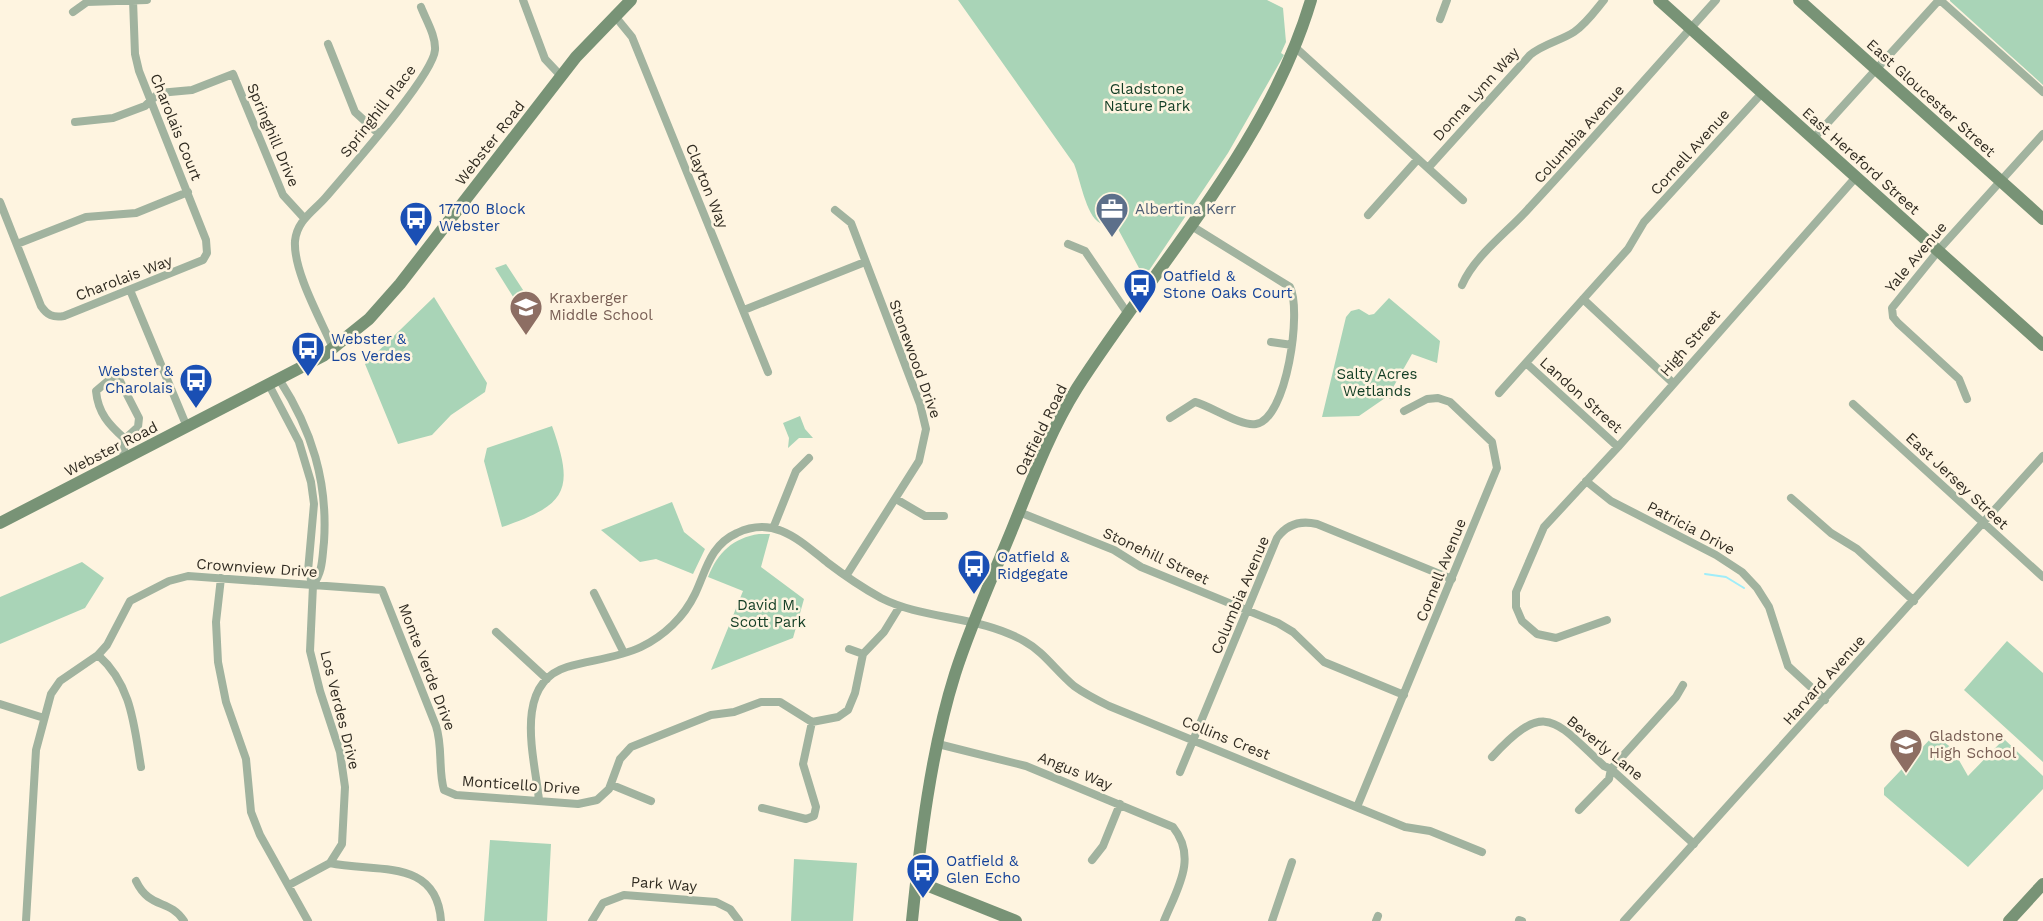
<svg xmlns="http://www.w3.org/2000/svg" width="2043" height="921" font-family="'Work Sans',sans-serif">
  <rect width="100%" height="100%" fill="#fef4e0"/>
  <!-- green -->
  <path fill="#a9d4b7" d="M958,0H1267L1283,8L1286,42L1281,53L1284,55L1228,153L1148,272L1139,268L1118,229C1112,227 1105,226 1100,223C1086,216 1080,178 1074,164Z
    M2043,0V85L1950,1V0Z
    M506,264L525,293L515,300L495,268Z
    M434,297L487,383L485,392L451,415L432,435L398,444L365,364Z
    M1389,298L1440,341L1437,363L1412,354L1391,391L1394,395L1390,399L1388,396L1359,416L1322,417L1346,317L1351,311L1359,309L1369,315L1374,314Z
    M800,416L805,429L813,438H799L788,448L789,438L783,423Z
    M552,426C575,490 567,505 502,527L484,461L487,448Z
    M672,502L684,532L705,549L693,574L656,559L640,562L601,530Z
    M759,534H770L761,567L804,599L793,638L711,670L743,591L708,577C718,552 733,538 759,534Z
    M82,562L104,578L85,608L0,644V597Z
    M2007,641L2043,673V762L1964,690Z
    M1934,735L1952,748L1968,776L2004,739L2043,776V789L1968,867L1884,795V788Z
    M490,840L551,844L547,921H484Z
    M794,859L857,863L853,921H791Z"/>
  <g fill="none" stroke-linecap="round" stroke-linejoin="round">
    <!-- stream -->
    <path stroke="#9fedf9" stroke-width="2" d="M1705,574L1726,577L1744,588"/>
    <!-- street -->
    <path stroke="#a1b39f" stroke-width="8" d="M523,0L545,59L561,76
      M1940,0L2043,92
      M73,12L87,2L147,0
      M614,15L632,37L768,372
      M1440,19L1447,0
      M328,44L355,112L379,134
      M1296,48L1463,200
      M75,122L113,118L145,106L159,93L192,90L233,74L283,195L304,218
      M1813,139L1939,0
      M1428,168L1530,55C1543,44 1560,41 1574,32C1586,24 1595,11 1604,0
      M0,202L41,306C47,315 53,318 64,316L203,260L207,253L206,240L139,71L135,54L133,0
      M835,210L851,223L920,404L926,429L919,461L846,576
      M1368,215L1418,159
      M17,244L86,217L136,213L188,192
      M1068,244L1085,251L1128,314
      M1462,285C1475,255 1508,232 1530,207C1593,139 1654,69 1716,0
      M130,290L187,427
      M1583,299L1673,383
      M744,310L865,262
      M1271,342L1292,345
      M333,348C321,320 293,271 295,241C297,220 314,211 326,197C347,172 433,76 435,50C436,36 426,20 421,7
      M1526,363L1618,447
      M279,379C312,430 328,482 324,542C322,559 323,571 313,585
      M269,385L299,442L311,482L314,504L308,571L313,585L310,651L320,691L340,752L345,787L342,844L330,863L289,885
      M1499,393L1628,249L1644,222L1762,93
      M1967,399L1959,379L1898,323L1893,317L1892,308L1943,245L2043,134
      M1853,404L2043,577
      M1170,418L1195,402C1211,406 1241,427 1256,424C1287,419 1302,310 1290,287L1190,225
      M123,460L125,439L138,427L139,418L119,379L109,380L96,391C98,413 109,425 125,439
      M1586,481L1611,501L1716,555L1742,572L1757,588L1769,607L1788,666L1825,700
      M1791,498L1831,533L1857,549L1914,601
      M896,499L925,516H944
      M1019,512L1114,550L1141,567L1278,623L1293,632L1324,662L1404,695
      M774,526L796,471L809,458
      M221,578L216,622L218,662L226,702L246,759L251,812L260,835L308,921
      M594,593L624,653
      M1607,620L1556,638L1537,634L1522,621L1516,607V592L1544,527L1618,447L1856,177
      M496,632L547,679
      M849,649L863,654
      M98,655C132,685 134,726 141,767
      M0,704L44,718
      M938,744L1026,766L1173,827C1198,858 1177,889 1164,921
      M1492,757C1546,698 1555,721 1604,766L1611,769L1694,844
      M1180,772L1277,538C1287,524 1300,520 1317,524L1452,579
      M612,785L651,801
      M539,800C535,759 512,684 567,667C591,660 618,658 641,647C664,636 684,617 695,594C706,571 710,545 737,533C775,515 800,541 828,563C845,576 863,588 881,598C924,620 978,615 1024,641C1044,652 1056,671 1074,686C1085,694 1097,700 1109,706L1405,827L1430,831L1482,852
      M1357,807L1497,468L1492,442L1450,402L1438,398L1427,399L1404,411
      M762,808L806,819L814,816L816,807L803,764L812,722
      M1579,810L1609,779L1611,769L1676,697L1683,685
      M1092,860L1103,846L1120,804
      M330,863C375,873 437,857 441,921
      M136,881C150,910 169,898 184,921
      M1519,920L1522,921
      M26,921L36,750L51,694L60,681L98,655L107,645L130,601L169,581L188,576L382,590L436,726C443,747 438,770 444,790L456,795L578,804L597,800L609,789L620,759L631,747L711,715L734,712L761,702H780L812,722L838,717L848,710L855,693L863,654L884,632L900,606
      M592,921L603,903L624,895L716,902L730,909L739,921
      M1272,921L1292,862
      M1376,921L1378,916
      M1624,921L2043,456"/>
    <!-- secondary -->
    <path stroke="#789376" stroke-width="12" d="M1659,0L2043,345
      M1799,0L2043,219
      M0,523L323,356L369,319L400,284L576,57L631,0
      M916,881L1016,921
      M912,921C920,842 931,750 955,674C971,624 993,576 1013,527C1032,480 1050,431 1077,388C1158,262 1268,145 1311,0
      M2009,921L2043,884"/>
  </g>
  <!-- icons -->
  <defs>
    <symbol id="office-pin" viewBox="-11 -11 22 30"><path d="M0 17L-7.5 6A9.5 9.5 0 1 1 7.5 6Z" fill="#5c6f8a" stroke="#fef4e0"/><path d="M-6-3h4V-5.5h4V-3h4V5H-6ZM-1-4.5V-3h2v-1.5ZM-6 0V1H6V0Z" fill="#fff"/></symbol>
    <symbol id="bus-pin" viewBox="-11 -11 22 30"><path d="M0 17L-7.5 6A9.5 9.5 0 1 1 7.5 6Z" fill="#1a4fb4" stroke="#fef4e0"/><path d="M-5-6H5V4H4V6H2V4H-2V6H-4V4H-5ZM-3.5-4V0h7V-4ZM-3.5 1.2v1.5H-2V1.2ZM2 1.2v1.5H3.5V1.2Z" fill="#fff"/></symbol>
    <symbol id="school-pin" viewBox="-11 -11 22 30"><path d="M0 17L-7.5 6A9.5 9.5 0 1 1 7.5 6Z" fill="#8d6e63" stroke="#fef4e0"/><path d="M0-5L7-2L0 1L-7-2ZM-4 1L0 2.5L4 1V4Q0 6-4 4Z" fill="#fff"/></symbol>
  </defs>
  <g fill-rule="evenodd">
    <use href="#office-pin" x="1093" y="190" width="38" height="52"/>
    <use href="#bus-pin" x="397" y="199" width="38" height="52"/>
    <use href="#bus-pin" x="1121" y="266" width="38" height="52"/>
    <use href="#school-pin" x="507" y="288" width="38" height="52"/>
    <use href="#bus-pin" x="289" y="329" width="38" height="52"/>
    <use href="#bus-pin" x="177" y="361" width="38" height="52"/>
    <use href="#bus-pin" x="955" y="547" width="38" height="52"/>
    <use href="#school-pin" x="1887" y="726" width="38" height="52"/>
    <use href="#bus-pin" x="904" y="851" width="38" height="52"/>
  </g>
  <g text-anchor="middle" stroke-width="5" stroke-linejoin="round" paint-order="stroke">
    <!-- park labels -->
    <g font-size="15" fill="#123d24" stroke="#fef4e0">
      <text x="1147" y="94">Gladstone<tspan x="1147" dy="17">Nature Park</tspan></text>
      <text x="1377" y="379">Salty Acres<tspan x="1377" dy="17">Wetlands</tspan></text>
      <text x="768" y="610">David M.<tspan x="768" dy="17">Scott Park</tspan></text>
    </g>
    <!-- street labels -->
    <g font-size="15" fill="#312c22" stroke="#fef4e0">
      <text transform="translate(1476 94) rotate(-48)" y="5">Donna Lynn Way</text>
      <text transform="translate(1931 98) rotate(42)" y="5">East Gloucester Street</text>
      <text transform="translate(378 111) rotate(-52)" y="5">Springhill Place</text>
      <text transform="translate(176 127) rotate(68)" y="5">Charolais Court</text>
      <text transform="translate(1579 134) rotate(-48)" y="5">Columbia Avenue</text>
      <text transform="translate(273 135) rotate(67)" y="5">Springhill Drive</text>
      <text transform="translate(490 143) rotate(-52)" y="5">Webster Road</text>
      <text transform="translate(1690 152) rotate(-48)" y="5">Cornell Avenue</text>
      <text transform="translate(1861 161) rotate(42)" y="5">East Hereford Street</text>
      <text transform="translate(707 186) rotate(68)" y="5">Clayton Way</text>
      <text transform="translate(1916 257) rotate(-50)" y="5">Yale Avenue</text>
      <text transform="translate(124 278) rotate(-21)" y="5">Charolais Way</text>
      <text transform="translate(1690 343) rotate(-49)" y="5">High Street</text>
      <text transform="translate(915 359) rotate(70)" y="5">Stonewood Drive</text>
      <text transform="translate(1581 395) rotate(42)" y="5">Landon Street</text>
      <text transform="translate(1041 430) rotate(-64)" y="5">Oatfield Road</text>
      <text transform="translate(111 449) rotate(-27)" y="5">Webster Road</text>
      <text transform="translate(1957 481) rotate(43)" y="5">East Jersey Street</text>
      <text transform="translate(1691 528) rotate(28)" y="5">Patricia Drive</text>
      <text transform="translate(1156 556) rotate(25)" y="5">Stonehill Street</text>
      <text transform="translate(257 568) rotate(4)" y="5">Crownview Drive</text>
      <text transform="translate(1441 570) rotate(-68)" y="5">Cornell Avenue</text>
      <text transform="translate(1240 595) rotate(-67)" y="5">Columbia Avenue</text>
      <text transform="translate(427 667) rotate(69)" y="5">Monte Verde Drive</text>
      <text transform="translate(1824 680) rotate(-48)" y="5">Harvard Avenue</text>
      <text transform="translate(340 710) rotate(76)" y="5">Los Verdes Drive</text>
      <text transform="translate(1226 738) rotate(22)" y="5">Collins Crest</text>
      <text transform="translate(1605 748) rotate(39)" y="5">Beverly Lane</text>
      <text transform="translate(1075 771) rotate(22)" y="5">Angus Way</text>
      <text transform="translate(521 785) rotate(4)" y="5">Monticello Drive</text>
      <text transform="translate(664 884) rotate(4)" y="5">Park Way</text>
    </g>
    <!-- transit labels -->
    <g font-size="15" fill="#164399" stroke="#fef4e0" text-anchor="start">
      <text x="439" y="214">17700 Block<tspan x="439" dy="17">Webster</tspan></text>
      <text x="1163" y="281">Oatfield &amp;<tspan x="1163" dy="17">Stone Oaks Court</tspan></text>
      <text x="331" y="344">Webster &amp;<tspan x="331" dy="17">Los Verdes</tspan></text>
      <text x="173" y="376" text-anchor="end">Webster &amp;<tspan x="173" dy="17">Charolais</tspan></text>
      <text x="997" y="562">Oatfield &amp;<tspan x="997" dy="17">Ridgegate</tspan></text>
      <text x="946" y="866">Oatfield &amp;<tspan x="946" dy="17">Glen Echo</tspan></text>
    </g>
    <!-- service labels -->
    <g font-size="15" fill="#4e5e75" stroke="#fef4e0" text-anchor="start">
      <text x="1135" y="214">Albertina Kerr</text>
    </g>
    <!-- education labels -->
    <g font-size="15" fill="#785e54" stroke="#fef4e0" text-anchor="start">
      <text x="549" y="303">Kraxberger<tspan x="549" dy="17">Middle School</tspan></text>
      <text x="1929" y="741">Gladstone<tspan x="1929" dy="17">High School</tspan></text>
    </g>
  </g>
</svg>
